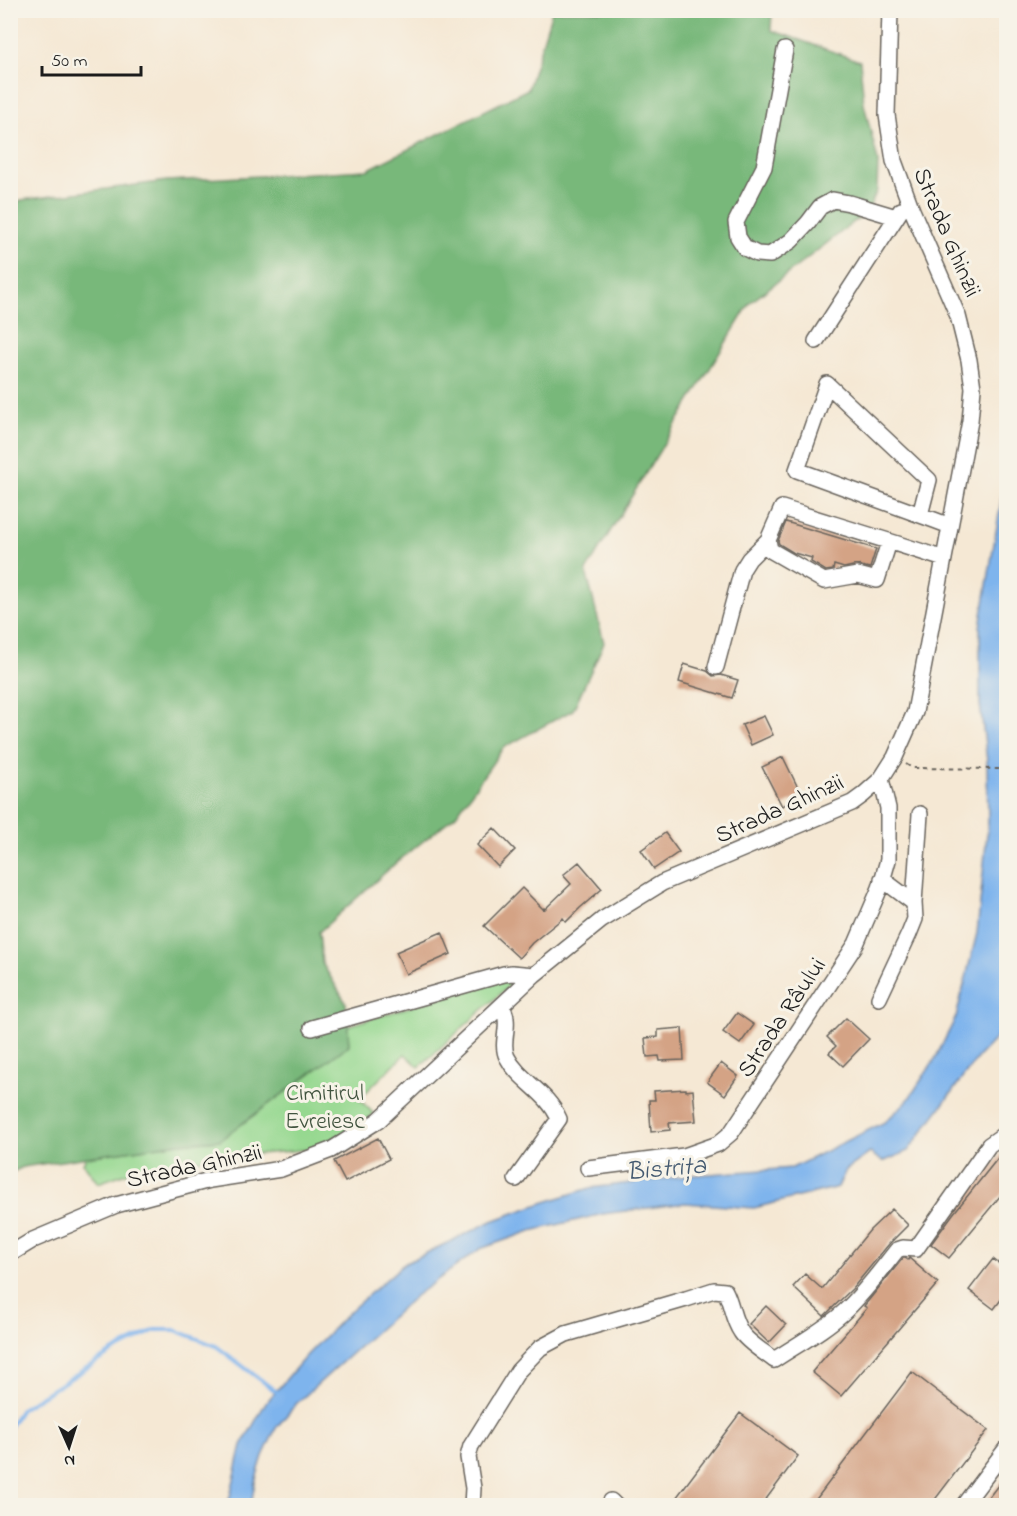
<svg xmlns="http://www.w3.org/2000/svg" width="1017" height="1516" font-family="'Indie Flower',sans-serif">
  <rect width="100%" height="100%" fill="#f7f3e8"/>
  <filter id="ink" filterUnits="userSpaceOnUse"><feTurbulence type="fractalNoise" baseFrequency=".0167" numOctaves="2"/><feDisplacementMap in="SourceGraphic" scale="12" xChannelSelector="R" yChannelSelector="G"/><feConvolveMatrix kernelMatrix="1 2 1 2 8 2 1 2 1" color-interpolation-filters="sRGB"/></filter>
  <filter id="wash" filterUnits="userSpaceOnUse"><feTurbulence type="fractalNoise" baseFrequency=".008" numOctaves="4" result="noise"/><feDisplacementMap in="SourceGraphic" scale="24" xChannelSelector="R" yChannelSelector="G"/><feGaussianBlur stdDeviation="1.35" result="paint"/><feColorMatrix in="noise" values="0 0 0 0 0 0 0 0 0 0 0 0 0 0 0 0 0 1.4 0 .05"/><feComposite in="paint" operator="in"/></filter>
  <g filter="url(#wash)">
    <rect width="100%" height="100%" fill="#f5e8d4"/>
    <!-- green -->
    <path fill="#96d890" stroke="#597a56" stroke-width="1.5" d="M505,978L510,985L419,1067L405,1054L359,1099L374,1114L351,1131L313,1149L192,1160L132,1171L98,1183L83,1163L86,1157L179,1143L220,1140L349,1045L347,1026Z"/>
    <!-- forest -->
    <path fill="#78b87a" stroke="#4a6a4b" stroke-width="1.5" d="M552,11H772L771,30L860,61L864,104L878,161L877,190L868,211L750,303L586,571L604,643L573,710L503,748L456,815L397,862L319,932L322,963L346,1003L349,1045L220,1140L179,1143L23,1167L11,1173L10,206L21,200L167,181L367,170L528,89Z"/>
    <!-- water -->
    <path fill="#7eb4ed" stroke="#4d6884" stroke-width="1.5" d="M1006,472V1020L1000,1034L978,1057L908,1151L883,1162L870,1153L846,1170L838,1187L754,1208L685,1203L603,1214L531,1231L480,1249L415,1296L296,1404L276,1428L263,1456L255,1482L251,1505H228L242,1445L265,1404L306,1356L350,1311L404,1264L492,1221L542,1203L590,1188L695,1175L792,1168L885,1122L908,1100L935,1059L956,1017L977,933L988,823L987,761L980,704V627Z"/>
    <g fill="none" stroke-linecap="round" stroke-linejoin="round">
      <!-- stream -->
      <path stroke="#7eb4ed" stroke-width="4" d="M10,1426L21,1409L112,1352L155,1330H175L216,1346L278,1393"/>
    </g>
    <g id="blocks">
      <!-- building -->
      <path fill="#d4a385" d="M786,522L876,549L870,568L857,565L844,568L834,565L833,570L826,571L811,562L812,558L794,553L779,544L778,541Z
        M684,664L707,671L713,676L721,675L738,680L732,698L679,682Z
        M764,716L773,735L751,745L742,725Z
        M783,757L802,796L782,806L762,767Z
        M494,828L515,850L498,867L477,845Z
        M665,833L679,852L654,869L641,850Z
        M579,862L602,889L580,908L566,922L563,918L532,943L519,958L484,926L522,888L543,909L544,908L545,909L571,884L563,875Z
        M442,932L451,954L406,974L396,952Z
        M737,1013L754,1025L740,1044L723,1032Z
        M846,1018L869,1039L843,1066L829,1053L836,1046L827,1037Z
        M682,1028L684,1060L660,1061L659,1056L647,1057L645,1038L658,1037V1030Z
        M721,1063L738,1076L725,1095L707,1082Z
        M686,1089V1091L693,1090L696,1121L669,1123L670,1130L651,1132L649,1100H655L654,1091Z
        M378,1138L389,1159L345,1182L334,1161Z
        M1006,1148V1189L949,1258L931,1244L953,1214Z
        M892,1209L908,1225L889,1244L852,1289L824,1316L793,1287L805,1274L822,1289L870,1230Z
        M903,1258H905L908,1260L909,1258L938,1283L841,1396L812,1372L867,1308L864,1306Z
        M993,1259L1006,1269V1293L994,1309L969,1290Z
        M766,1306L786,1325L769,1343L749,1324Z
        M912,1372L988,1430L930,1506H811Z
        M740,1413L798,1456L761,1506H670Z
        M1006,1475V1506H982Z"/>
    </g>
  </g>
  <g filter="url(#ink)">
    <use href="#blocks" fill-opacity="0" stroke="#68635c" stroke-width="1.5"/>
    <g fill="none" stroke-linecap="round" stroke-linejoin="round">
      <defs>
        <path id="minor" d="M785,50L764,167L736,222L738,237L745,248L757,254L770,255L791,241L808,223L820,207L833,200L849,203L896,217
          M816,341L901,210
          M920,515L929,480L827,384L797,470L934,520L950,526
          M889,542L877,580L858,575L824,581L770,550L768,540L782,508C836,525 890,541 944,559
          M716,667L742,570L749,559L768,540
          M914,903L920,814
          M879,998L909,934L915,919L914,903L882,879
          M502,1005C503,1009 506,1014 506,1019C508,1031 501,1045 507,1057C519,1081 547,1091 559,1119L516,1179
          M312,1028L504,974L512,973L534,975
          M588,1168L684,1156L718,1144L731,1133L856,944L880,888L888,860V808L881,779
          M10,1254L33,1240L116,1205L210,1180L281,1169L331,1150L379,1120L534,975L602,920L662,883L852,803L863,795L881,779L895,757L915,712L970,421L973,388L969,360L958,316L912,210L894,161L887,115L890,10
          M611,1501L616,1506
          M472,1506L473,1488L468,1457L471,1446L518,1371L540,1348L566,1334L686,1299L714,1290L725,1291C732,1304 732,1319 741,1332C747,1342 764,1352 774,1360C798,1344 825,1330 846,1310C865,1292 881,1270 897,1250L903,1248L916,1249L989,1145L1006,1133
          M963,1506L1006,1449"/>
      </defs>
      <!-- minor casing -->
      <use href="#minor" stroke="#68635c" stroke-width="18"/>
      <!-- path -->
      <path stroke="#68635c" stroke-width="2" stroke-dasharray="4.5 4.5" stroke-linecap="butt" d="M906,764L912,768L1006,769"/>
      <!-- minor -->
      <use href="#minor" stroke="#fff" stroke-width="15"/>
    </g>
  </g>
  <g text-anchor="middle" stroke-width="6" stroke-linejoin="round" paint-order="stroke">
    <!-- street labels -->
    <g font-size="24" fill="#1c1c1c" stroke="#f7f3e8">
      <text transform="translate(948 232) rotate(67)" y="8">Strada Ghinzii</text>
      <text transform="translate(779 808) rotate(-24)" y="8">Strada Ghinzii</text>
      <text transform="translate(781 1017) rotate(-56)" y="8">Strada Râului</text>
      <text transform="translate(194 1165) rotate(-12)" y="8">Strada Ghinzii</text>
    </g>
    <!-- park labels -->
    <g font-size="24" fill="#41543f" stroke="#f7f3e8">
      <text x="325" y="1100">Cimitirul<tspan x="325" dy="28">Evreiesc</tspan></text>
    </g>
    <!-- water labels -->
    <g font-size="26" font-style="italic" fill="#435970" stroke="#f7f3e8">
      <text transform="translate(666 1167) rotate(-5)" y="9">Bistrița</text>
    </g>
  </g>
  <!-- margin -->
  <rect width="1017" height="1516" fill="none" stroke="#f7f3e8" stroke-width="36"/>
  <!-- north arrow -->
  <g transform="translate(69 1447) rotate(177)" stroke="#f7f3e8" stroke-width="4.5" paint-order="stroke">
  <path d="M0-4.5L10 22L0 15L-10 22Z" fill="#1c1c1c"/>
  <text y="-9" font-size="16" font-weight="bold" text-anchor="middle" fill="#1c1c1c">N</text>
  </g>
  <!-- scale -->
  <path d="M42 66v9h99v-9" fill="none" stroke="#1c1c1c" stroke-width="3"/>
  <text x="51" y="66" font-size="18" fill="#1c1c1c" stroke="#f7f3e8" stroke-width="4.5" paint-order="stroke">50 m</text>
</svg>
